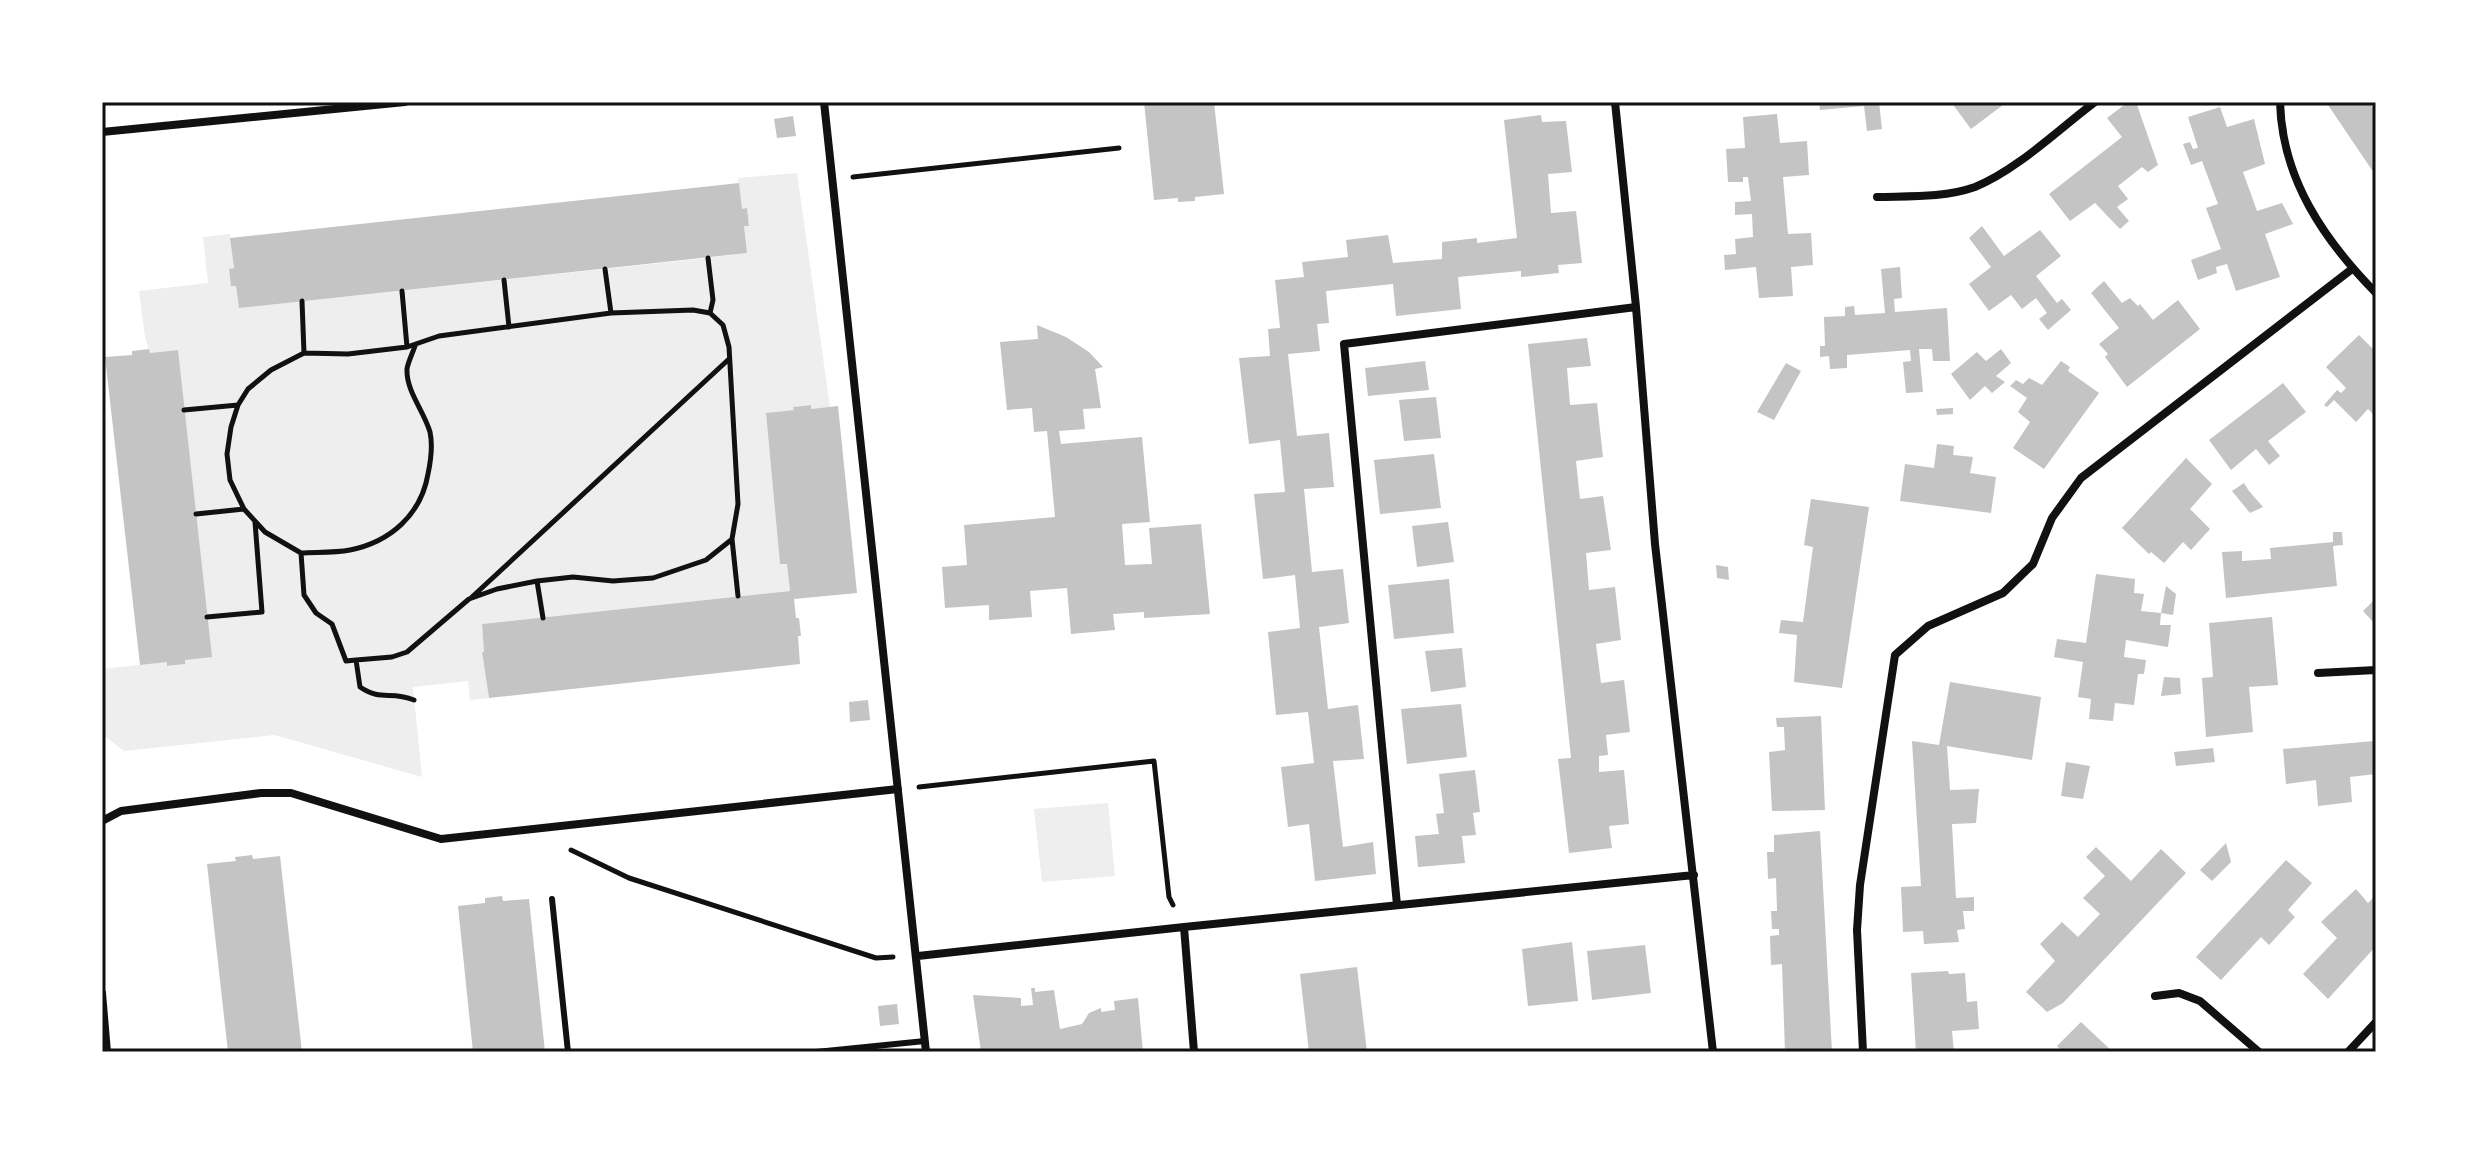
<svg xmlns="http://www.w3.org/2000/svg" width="2478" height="1154" font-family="'Noto Sans',sans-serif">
  <rect width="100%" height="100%" fill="#fff"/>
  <!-- green -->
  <path fill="#eee" d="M797,173L830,407L811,409L810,405L794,407V410L766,413L780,564H787L790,591L482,624L484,652L482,653L489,698L470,700L468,681L413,687L422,777L275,735L124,751L102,734V669L167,662L168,666L185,664L178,350L150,353L145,337L139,291L208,283L203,237L230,234L234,268L229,269L231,286H236L239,308L708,258L747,253L744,226L749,225L747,209H742L738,178Z
    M1108,803L1115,876L1042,882L1034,809Z"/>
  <!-- building -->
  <path fill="#c4c4c4" d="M1144,102H1214L1224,194L1195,197V201L1178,202V198L1154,200Z
    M1819,102H1879L1882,129L1867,131L1864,106L1820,110Z
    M1951,102H2007L1971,129Z
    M2128,102H2136L2158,165L2148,172L2142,167L2118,186L2128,199L2117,207L2129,221L2120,229L2095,203L2070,221L2049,194L2122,137L2107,118Z
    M2326,102H2369L2376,113V176Z
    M2220,107L2227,127L2254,119L2265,164L2243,172L2257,211L2282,203L2293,224L2265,234L2280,277L2236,291L2227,264L2216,267L2217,273L2198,280L2191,260L2221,249L2206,208L2218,204L2202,161L2191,165L2183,144L2190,142L2193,149L2198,148L2188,117Z
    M1777,114L1780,143L1807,141L1809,175L1783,177L1788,234L1811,233L1813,265L1791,267L1793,296L1759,298L1756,267L1725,270L1724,255L1736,254L1735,239L1753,237L1752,214L1735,215V202L1751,201L1748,177H1743V182H1728L1726,149L1745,148L1743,117Z
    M1541,115L1542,122L1566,121L1572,172L1548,174L1551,213L1576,211L1582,263L1558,265L1559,273L1521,277V271L1458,277L1461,309L1396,316L1393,284L1326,291L1329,323L1317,324L1320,351L1288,354L1297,436L1329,433L1334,487L1304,489L1312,572L1343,569L1349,623L1319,627L1328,709L1358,705L1364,759L1333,761L1343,847L1373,842L1376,874L1315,881L1309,824L1288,827L1281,767L1314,763L1308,712L1276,715L1268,632L1300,628L1295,575L1263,579L1254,494L1285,492L1280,440L1249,444L1239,358L1270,356L1268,329L1280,328L1275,280L1304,277L1302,262L1348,257L1346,240L1388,235L1393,263L1442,259V242L1477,238V243L1517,238L1504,120Z
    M793,116L796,136L777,138L774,119Z
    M739,183L742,209L747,208L749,226H744L747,253L239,308L236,286H231L229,269L234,268L230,238Z
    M1982,226L2004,256L2040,230L2061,256L2036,276L2057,303L2062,299L2071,310L2048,330L2039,319L2047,313L2036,298L2022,309L2011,295L1989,311L1969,284L1991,267L1969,238Z
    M1900,267L1902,298L1894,299L1895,312L1947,308L1950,361H1933L1932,349H1919L1923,392L1906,393L1903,362L1911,361L1910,350L1847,355V368L1830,369L1829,356L1820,357V346H1825L1824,317L1845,316V307L1854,306L1855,315L1885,313L1881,269Z
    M2104,281L2122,303L2130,298L2138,306L2140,304L2153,320L2178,300L2200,329L2127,387L2105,357L2108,354L2099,344L2119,328L2091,293Z
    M1037,325L1066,337L1089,352L1103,367L1095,369L1101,408L1083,409L1085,429L1059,431L1061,444L1142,437L1150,522L1122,524L1125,565L1152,564L1149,528L1201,524L1210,614L1144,618V612L1113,614L1115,630L1071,634L1067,588L1030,591L1032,617L989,620V605L945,608L942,567L967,565L964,525L1055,517L1047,431L1034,432L1032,408L1007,410L1000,342L1038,339Z
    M2359,335L2376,352V417L2368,409L2356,422L2334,400L2327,407L2324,405L2337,390L2341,393L2346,388L2326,367Z
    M1587,338L1591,366L1567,368L1570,405L1597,403L1603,457L1576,461L1580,499L1603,496L1611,550L1586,553L1589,590L1615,587L1621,640L1596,644L1601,683L1624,680L1630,732L1606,735L1608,755L1599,756V772L1624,770L1629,824L1609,826L1612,848L1569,853L1558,759L1571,758L1528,344Z
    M149,349L150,353L178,350L212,657L185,660V664L167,666V662L140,665L105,357L132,355V351Z
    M2001,349L2011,363L1996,376L2005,382L1992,393L1985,386L1970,400L1951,374L1977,352L1986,361Z
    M1425,361L1429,390L1368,396L1365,368Z
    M2061,361L2070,367L2068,371L2099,393L2044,469L2013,448L2030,422L2018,412L2027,398L2010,386L2016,380L2023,384L2029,378L2042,385Z
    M1786,363L1801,371L1774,420L1757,412Z
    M2283,383L2306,412L2268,441L2280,456L2269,465L2256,449L2231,470L2209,440Z
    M1436,397L1441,438L1404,441L1399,400Z
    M811,405V409L838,406L857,593L794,599L796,618H799L801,636H798L800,664L489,698L482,652H484L482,624L790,591L787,564H780L766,413L794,410L793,407Z
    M1953,408V414L1937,415L1936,409Z
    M1937,444L1954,446L1953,455L1973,457L1970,473L1996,477L1991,513L1900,501L1905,464L1934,468Z
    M1434,454L1441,508L1380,514L1374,460Z
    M2186,458L2212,484L2190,509L2210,529L2191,550L2183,542L2164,563L2151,552L2149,554L2122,528Z
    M2244,483L2249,491L2263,507L2250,513L2232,491Z
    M1811,499L1869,507L1842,688L1794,682L1797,635L1779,633L1781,620L1803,622L1813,547L1804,545Z
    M1448,522L1454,562L1417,567L1412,526Z
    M2333,532H2342L2343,545L2333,546L2337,586L2226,598L2222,552L2242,551V561L2271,559L2270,548L2333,542Z
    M1716,565L1728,567L1729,580L1717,578Z
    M2096,574L2135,579L2134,593L2144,594L2141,611L2161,613L2160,625H2171L2168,647L2126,640L2124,657L2146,660L2144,674H2138L2134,705L2115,703L2113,721L2089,719L2091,699L2078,697L2083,662L2054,657L2057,639L2086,643Z
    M1449,579L1454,633L1394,639L1388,585Z
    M2166,586L2176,594L2173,615L2161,613Z
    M2376,598V625L2363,611Z
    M2272,617L2278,685L2249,687L2253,732L2206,737L2202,678L2213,677L2209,623Z
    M1462,648L1466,687L1431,692L1425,651Z
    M2164,677L2180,678L2181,694L2161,696Z
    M1950,682L2041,697L2032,760L1947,746L1950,790L1979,789L1976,823L1952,824L1956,898L1974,897V911H1963L1965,929L1957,930L1959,942L1924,944L1923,931L1903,932L1901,887L1921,886L1912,741L1939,745Z
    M868,700L870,720L850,722L849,702Z
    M1461,704L1467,757L1407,764L1401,709Z
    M1821,716L1825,810L1772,811L1769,752L1785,750L1784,727H1777L1776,718Z
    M2374,741L2376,774L2350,777L2352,802L2318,806L2316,780L2286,784L2283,749Z
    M2213,748L2215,762L2176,766L2174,752Z
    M2066,762L2090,766L2083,799L2061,796Z
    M1475,770L1480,812L1473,813L1476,835L1462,836L1465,863L1418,867L1415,836L1439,834L1436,814L1444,813L1439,774Z
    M1820,831L1832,1052H1785L1782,964L1771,965L1770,936L1779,935V929H1772L1771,911H1777L1776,878L1768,879L1767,852H1774V835Z
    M2226,843L2231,862L2212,881L2200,870Z
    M2096,847L2131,881L2161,849L2186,873L2063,1003L2047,1012L2026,992L2055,961L2040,944L2062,922L2078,937L2100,914L2083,898L2105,876L2086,857Z
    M252,855L253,859L280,856L302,1052H228L207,864L236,861L235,857Z
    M2286,860L2312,883L2288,910L2295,917L2269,945L2261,937L2221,980L2196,957Z
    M2356,889L2368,903L2376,895V946L2328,999L2303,974L2337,938L2321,922Z
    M502,896L503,901L529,899L545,1052H473L458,906L485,903V898Z
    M1572,942L1578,1001L1528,1006L1522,949Z
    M1645,945L1651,993L1592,1000L1587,951Z
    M1357,967L1367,1052H1309L1300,974Z
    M1948,971L1949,974L1965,973L1967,1002L1977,1001L1979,1029L1952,1031L1954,1052H1916L1911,973Z
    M1031,988H1035V992L1054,990L1060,1029L1082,1024L1089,1013L1101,1008V1012L1115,1010L1114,1001L1138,998L1143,1052H981L973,995L1021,998V1006L1033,1005Z
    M897,1004L899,1024L880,1026L878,1006Z
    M2081,1022L2113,1052H2063L2057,1046Z"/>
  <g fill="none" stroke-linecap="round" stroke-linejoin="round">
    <!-- path -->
    <path stroke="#111" stroke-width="5" d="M853,177L1119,148
      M708,258L713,300L710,313
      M605,269L611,313
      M504,280L509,327
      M402,291L407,347
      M302,301L304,353
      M184,410L238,405
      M196,514L244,509
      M301,553C316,552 334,553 350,550C390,542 421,515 428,474C431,460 433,446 430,432C424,411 406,391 407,369C408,362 413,352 415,346
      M537,581L543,618
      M472,597L729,359
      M207,617L262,612L255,522
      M356,660L392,657L407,652L469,599L497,589L537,581L573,577L613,581L653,578L706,560L731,540
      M414,700C390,690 382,702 360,687L356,660L346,661L332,624L316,613L304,595L301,553L265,532L244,509L230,480L227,454L231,427L238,405L248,389L271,370L304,353L348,354L407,347L439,336L611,313L693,310L710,313L723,325L729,347L738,504L732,539L738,596
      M919,787L1154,761L1169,897L1173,905
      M571,850L629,878L876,958L893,957"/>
    <!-- service -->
    <path stroke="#111" stroke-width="6" d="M552,899L568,1052
      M816,1052L925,1041"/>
    <!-- minor -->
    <path stroke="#111" stroke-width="8" d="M824,102L926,1052
      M1615,102L1636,307L1655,544L1713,1052
      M2280,102C2282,179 2324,240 2376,293
      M102,132L405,102
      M1877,197C1909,196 1944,198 1975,187C2017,170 2059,129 2095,102
      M2318,673L2376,670
      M102,821L121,811L261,793H291L441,839L898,789
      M1397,905L1344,344L1636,307
      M1184,927L1694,875
      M918,956L1184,927L1194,1052
      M102,993L107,1052
      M2155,996L2179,993L2200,1001L2259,1052
      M1863,1052L1857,930L1860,885L1895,655L1928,626L2003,593L2033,564L2052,518L2081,478L2352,269
      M2348,1052L2376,1022"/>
  </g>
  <!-- border -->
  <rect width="2478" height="1154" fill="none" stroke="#ffffff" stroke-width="208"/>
  <rect x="104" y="104" width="2270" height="946" fill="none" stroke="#111" stroke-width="3"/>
</svg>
